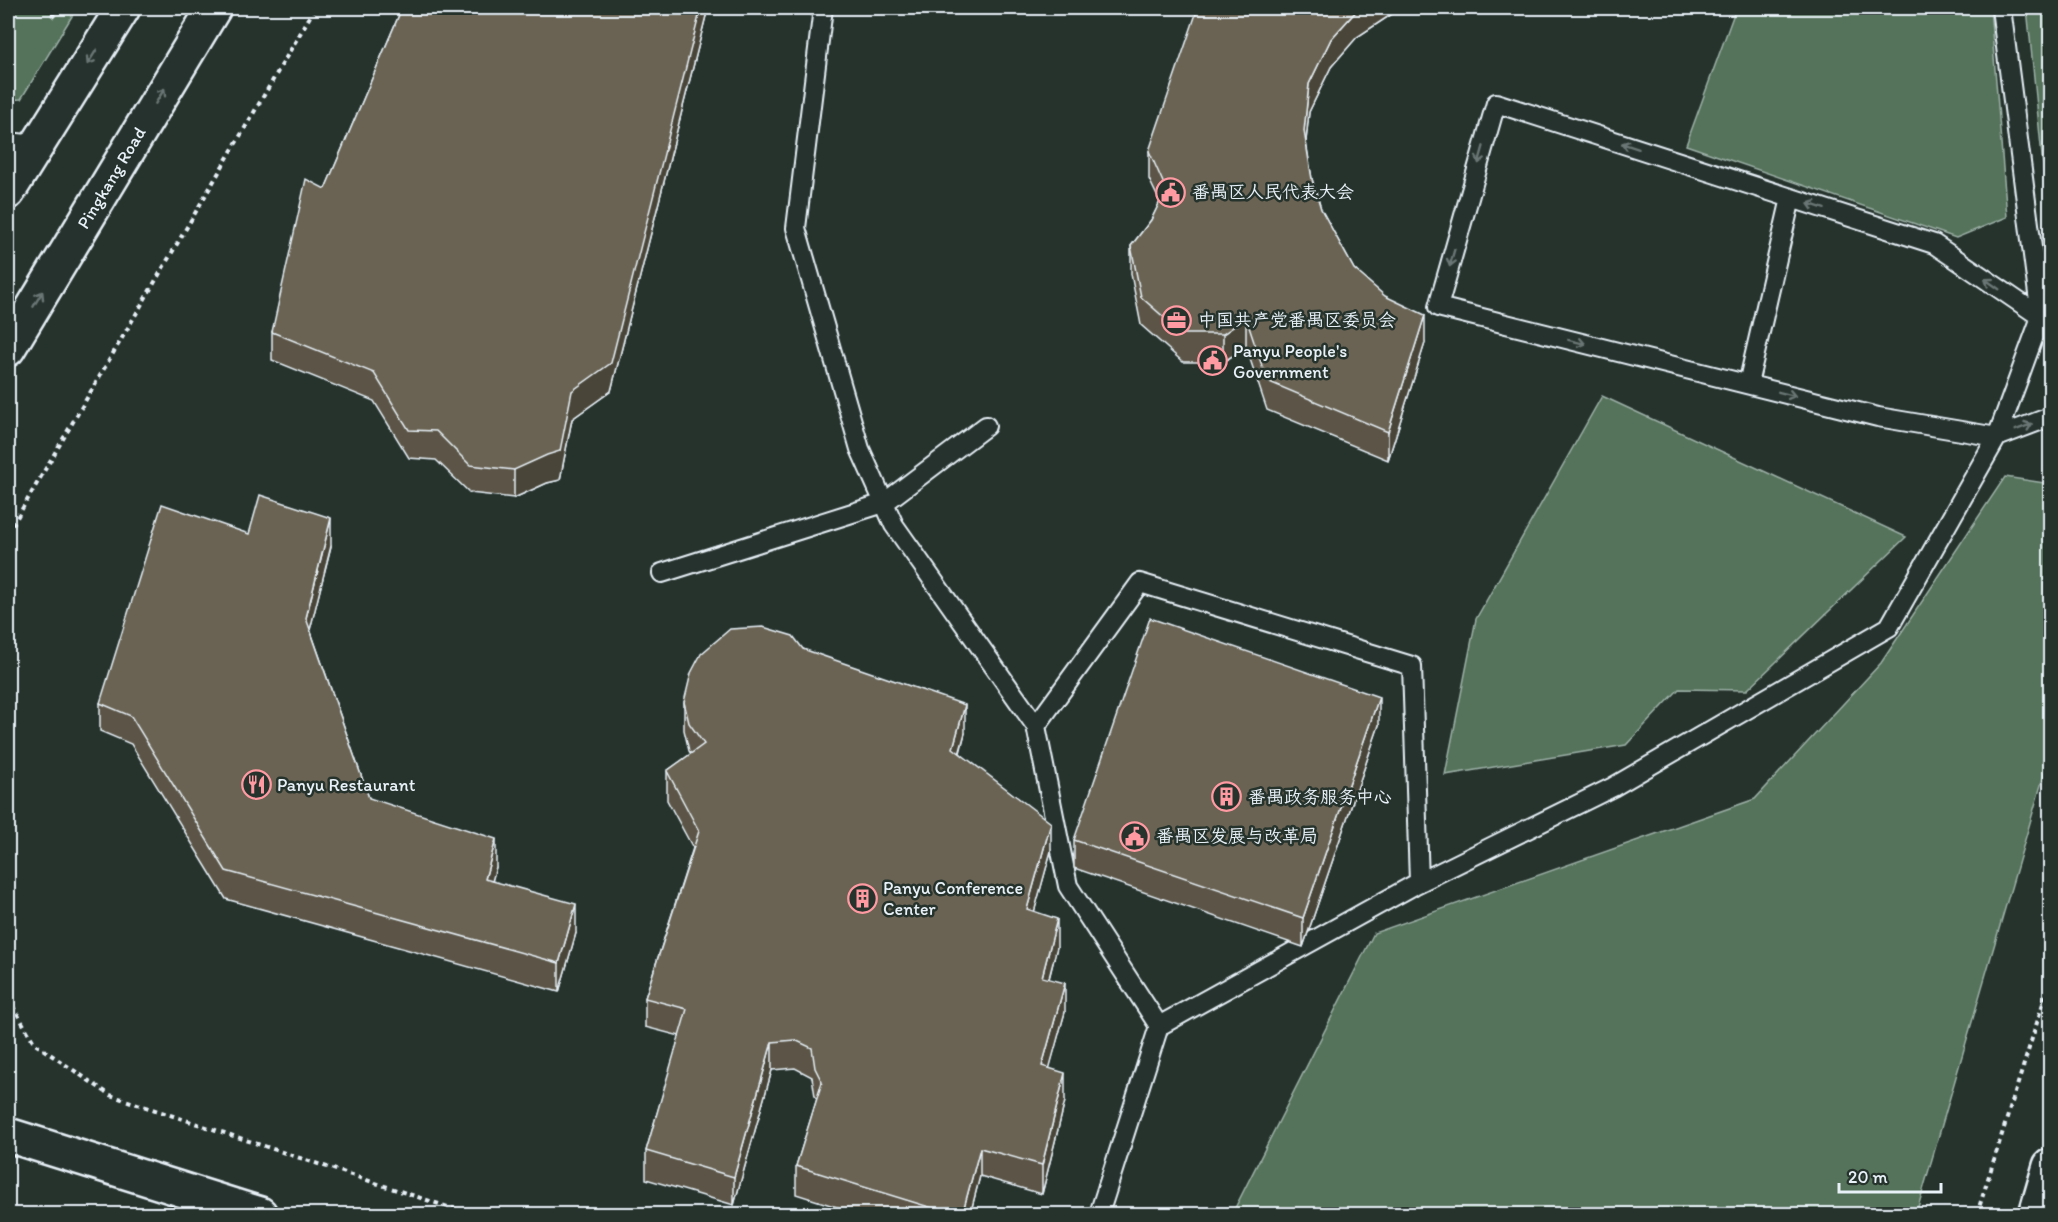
<svg xmlns="http://www.w3.org/2000/svg" width="2058" height="1222" font-family="Itim,'LXGW WenKai TC',sans-serif">
  <rect width="100%" height="100%" fill="#26332d"/>
  <filter id="ink" filterUnits="userSpaceOnUse"><feTurbulence type="fractalNoise" baseFrequency=".0167" numOctaves="2"/><feDisplacementMap in="SourceGraphic" scale="12" xChannelSelector="R" yChannelSelector="G"/><feConvolveMatrix kernelMatrix="1 2 1 2 8 2 1 2 1" color-interpolation-filters="sRGB"/></filter>
  <g filter="url(#ink)">
    <!-- green -->
    <path fill="#54725a" stroke="#9eb2a9" stroke-width="1.5" d="M8,8H77L21,99L8,100Z
      M1736,8H1990L2007,217L1956,238L1686,145Z
      M2027,8H2050V235Z
      M1602,396L1906,537L1747,690L1679,689L1626,745L1445,775L1476,619Z
      M2005,477L2050,484V754L1916,1214H1232L1374,933L1755,799L1881,663Z"/>
    <g fill="none" stroke-linecap="round" stroke-linejoin="round">
      <defs>
        <path id="service" d="M823,8L796,228L860,449L894,525L1036,726L1068,886L1159,1026L1099,1214
          M8,142L36,145
          M2050,335L2041,317L1934,244L1496,103L1438,307L1878,417L1997,437L2050,417
          M1748,384L1791,198
          M662,573L884,503L986,426
          M1036,726L1140,583L1412,666L1419,882
          M1159,1026L1414,885L1613,787L1889,627L1997,437L2041,317L2001,8"/>
        <path id="tertiary" d="M8,1135L260,1214"/>
        <path id="secondary" d="M2036,1214L2050,1166"/>
        <g id="primary">
          <path d="M8,192L123,8"/>
          <path id="s1" d="M8,349L214,8"/>
        </g>
      </defs>
      <!-- service casing -->
      <use href="#service" stroke="#e8f1f8" stroke-width="22"/>
      <!-- tertiary casing -->
      <use href="#tertiary" stroke="#e8f1f8" stroke-width="38"/>
      <!-- secondary casing -->
      <use href="#secondary" stroke="#e8f1f8" stroke-width="38"/>
      <!-- primary casing -->
      <use href="#primary" stroke="#e8f1f8" stroke-width="38"/>
      <!-- path -->
      <path stroke="#e8f1f8" stroke-width="4" stroke-dasharray="4.5 4.5" stroke-linecap="butt" d="M45,8L56,18
        M8,533L315,8
        M8,998L35,1044L110,1095L469,1214
        M1977,1214L2050,981"/>
      <!-- service -->
      <use href="#service" stroke="#26332d" stroke-width="18"/>
      <!-- tertiary -->
      <use href="#tertiary" stroke="#26332d" stroke-width="33"/>
      <!-- secondary -->
      <use href="#secondary" stroke="#26332d" stroke-width="33"/>
      <!-- primary -->
      <use href="#primary" stroke="#26332d" stroke-width="33"/>
    </g>
    <!-- wall -->
    <path fill="#5b5547" stroke="#e8f1f8" stroke-width="1.5" d="M402,8H708L611,391L572,419L560,480L547,483L514,498L470,493L436,460L409,458L374,401L272,360V332L325,189Z
      M1392,14L1357,37L1331,67L1309,112L1306,141L1312,179L1321,209L1354,269L1425,343L1388,460L1267,410L1246,347L1223,362H1183L1141,325L1131,274V246L1151,220L1160,202L1149,179V151Z
      M249,534L331,546L310,629L369,798L496,867L492,881L576,933L559,992L226,899L131,744L100,731V703Z
      M803,649L965,733L960,753L1051,851L1034,912L1057,947L1049,979L1065,1012L1049,1068L1065,1101L1042,1194L980,1176L970,1215H862L796,1194V1166L817,1099L815,1096L812,1077L795,1068L772,1070L734,1205L646,1179V1151L680,1036L645,1027V998L693,848L667,800V771L691,754L689,751L684,730V702Z
      M1379,725L1303,947L1074,868V840Z"/>
    <!-- shaded-wall -->
    <path fill="#4a4539" stroke="#e8f1f8" stroke-width="1.5" d="M701,8H708L611,391L572,419L560,480L547,483L514,498V470L572,391Z
      M1359,8H1411L1392,14L1357,37L1331,67L1309,112L1304,159V131L1309,84L1331,39Z
      M1425,315V343L1388,460V432Z
      M1246,318V347L1223,362V334Z
      M331,518V546L306,646V618Z
      M1379,697V725L1303,947V918Z
      M965,705V733L953,776V748Z
      M1051,823V851L1027,938V909Z
      M496,839V867L485,907V879Z
      M576,904V933L559,992V963Z
      M1057,919V947L1042,1005V977Z
      M1065,983V1012L1042,1095V1066Z
      M772,1042V1070L734,1205V1177Z
      M1065,1073V1101L1042,1194V1165Z
      M980,1148V1176L970,1215H962Z"/>
    <!-- building -->
    <path fill="#6a6352" stroke="#e8f1f8" stroke-width="1.5" d="M402,8H701L611,363L572,391L560,451L547,455L514,470L470,465L436,431L409,430L374,373L272,332L306,179L325,189Z
      M1198,8H1359L1331,39L1309,84L1304,131L1312,179L1321,209L1354,269L1385,296L1425,315L1388,432L1267,381L1246,318L1223,334H1183L1141,297L1131,246L1151,220L1166,189L1149,151Z
      M260,495L331,518L306,618L369,798L496,839L485,879L576,904L559,963L226,871L131,716L100,703L162,504L249,534Z
      M1150,618L1379,697L1303,918L1074,840Z
      M763,627L793,636L803,649L965,705L953,748L1051,823L1027,909L1057,919L1042,977L1065,983L1042,1066L1065,1073L1042,1165L980,1148L962,1215H955L796,1166L822,1082L815,1068L812,1048L795,1040L772,1042L734,1177L646,1151L687,1009L645,998L699,831L667,771L704,744L689,723L684,702L691,673L701,654L730,629Z"/>
    <!-- one-way arrows -->
    <defs><path id="oneway-shaft" d="M-6 0H5M1.5-3L5.5 0L1.5 3" fill="none" stroke-width="1.6" stroke-linecap="round" stroke-linejoin="round" transform="scale(1.5)"/></defs>
    <g stroke="#6a7674">
      <use href="#oneway-shaft" transform="translate(92 57) rotate(122)"/>
      <use href="#oneway-shaft" transform="translate(160 96) rotate(-59)"/>
      <use href="#oneway-shaft" transform="translate(1630 146) rotate(-162)"/>
      <use href="#oneway-shaft" transform="translate(1481 155) rotate(106)"/>
      <use href="#oneway-shaft" transform="translate(1816 206) rotate(-162)"/>
      <use href="#oneway-shaft" transform="translate(1452 258) rotate(106)"/>
      <use href="#oneway-shaft" transform="translate(1992 284) rotate(-145)"/>
      <use href="#oneway-shaft" transform="translate(38 299) rotate(-59)"/>
      <use href="#oneway-shaft" transform="translate(1577 342) rotate(14)"/>
      <use href="#oneway-shaft" transform="translate(1787 394) rotate(14)"/>
      <use href="#oneway-shaft" transform="translate(2024 427) rotate(-21)"/>
    </g>
  </g>
  <!-- icons -->
  <defs>
    <symbol id="civic-ring" viewBox="-11 -11 22 22"><circle r="9.5" fill="#26332d" stroke="#ff9aa2" stroke-width="1.5"/><path d="M-.6-6.5H3V-4.5H.6V-3L4-1V1h2V6H-6V1h2V-1L-.6-3ZM-1.2 2.5V6h2.4V2.5Z" fill="#ff9aa2"/></symbol>
    <symbol id="office-ring" viewBox="-11 -11 22 22"><circle r="9.5" fill="#26332d" stroke="#ff9aa2" stroke-width="1.5"/><path d="M-6-3h4V-5.5h4V-3h4V5H-6ZM-1-4.5V-3h2v-1.5ZM-6 0V1H6V0Z" fill="#ff9aa2"/></symbol>
    <symbol id="restaurant-ring" viewBox="-11 -11 22 22"><circle r="9.5" fill="#26332d" stroke="#ff9aa2" stroke-width="1.5"/><path d="M-5-6h1v4h1v-4h1v4h1v-4h1v5L-1.5 .5V6h-2V.5L-5-1ZM5-6V6H3V1.5H1.5Q1.5-4 5-6Z" fill="#ff9aa2"/></symbol>
    <symbol id="building-ring" viewBox="-11 -11 22 22"><circle r="9.5" fill="#26332d" stroke="#ff9aa2" stroke-width="1.5"/><path d="M-4-6H4V6H1V3H-1V6H-4ZM-2.5-4.3h1.7v1.8h-1.7ZM.8-4.3h1.7v1.8H.8ZM-2.5-1h1.7V.8h-1.7ZM.8-1h1.7V.8H.8Z" fill="#ff9aa2"/></symbol>
  </defs>
  <g fill-rule="evenodd">
    <use href="#civic-ring" x="1154" y="176" width="33" height="33"/>
    <use href="#office-ring" x="1160" y="304" width="33" height="33"/>
    <use href="#civic-ring" x="1196" y="344" width="33" height="33"/>
    <use href="#restaurant-ring" x="240" y="768" width="33" height="33"/>
    <use href="#building-ring" x="1210" y="780" width="33" height="33"/>
    <use href="#civic-ring" x="1118" y="820" width="33" height="33"/>
    <use href="#building-ring" x="846" y="882" width="33" height="33"/>
  </g>
  <g text-anchor="middle" stroke-width="5" stroke-linejoin="round" paint-order="stroke">
    <!-- street labels -->
    <g font-size="18" fill="#e8f1f8" stroke="#26332d">
      <text dy="6" stroke="none"><textPath href="#s1" startOffset="200">Pingkang Road</textPath></text>
    </g>
    <!-- poi labels -->
    <g font-size="18" fill="#e8f1f8" stroke="#26332d" text-anchor="start">
      <text x="1192" y="198">番禺区人民代表大会</text>
      <text x="1198" y="326">中国共产党番禺区委员会</text>
      <text x="1233" y="357">Panyu People's<tspan x="1233" dy="21">Government</tspan></text>
      <text x="277" y="791">Panyu Restaurant</text>
      <text x="1248" y="803">番禺政务服务中心</text>
      <text x="1156" y="842">番禺区发展与改革局</text>
      <text x="883" y="894">Panyu Conference<tspan x="883" dy="21">Center</tspan></text>
    </g>
  </g>
  <!-- margin -->
  <rect width="2058" height="1222" fill="none" stroke="#26332d" stroke-width="30"/>
  <rect x="15" y="15" width="2028" height="1192" fill="none" stroke="#e8f1f8" stroke-width="2" filter="url(#ink)"/>
  <!-- scale -->
  <path d="M1839 1183v9h102v-9" fill="none" stroke="#e8f1f8" stroke-width="3"/>
  <text x="1848" y="1183" font-size="18" fill="#e8f1f8" stroke="#26332d" stroke-width="4.5" paint-order="stroke">20 m</text>
</svg>
